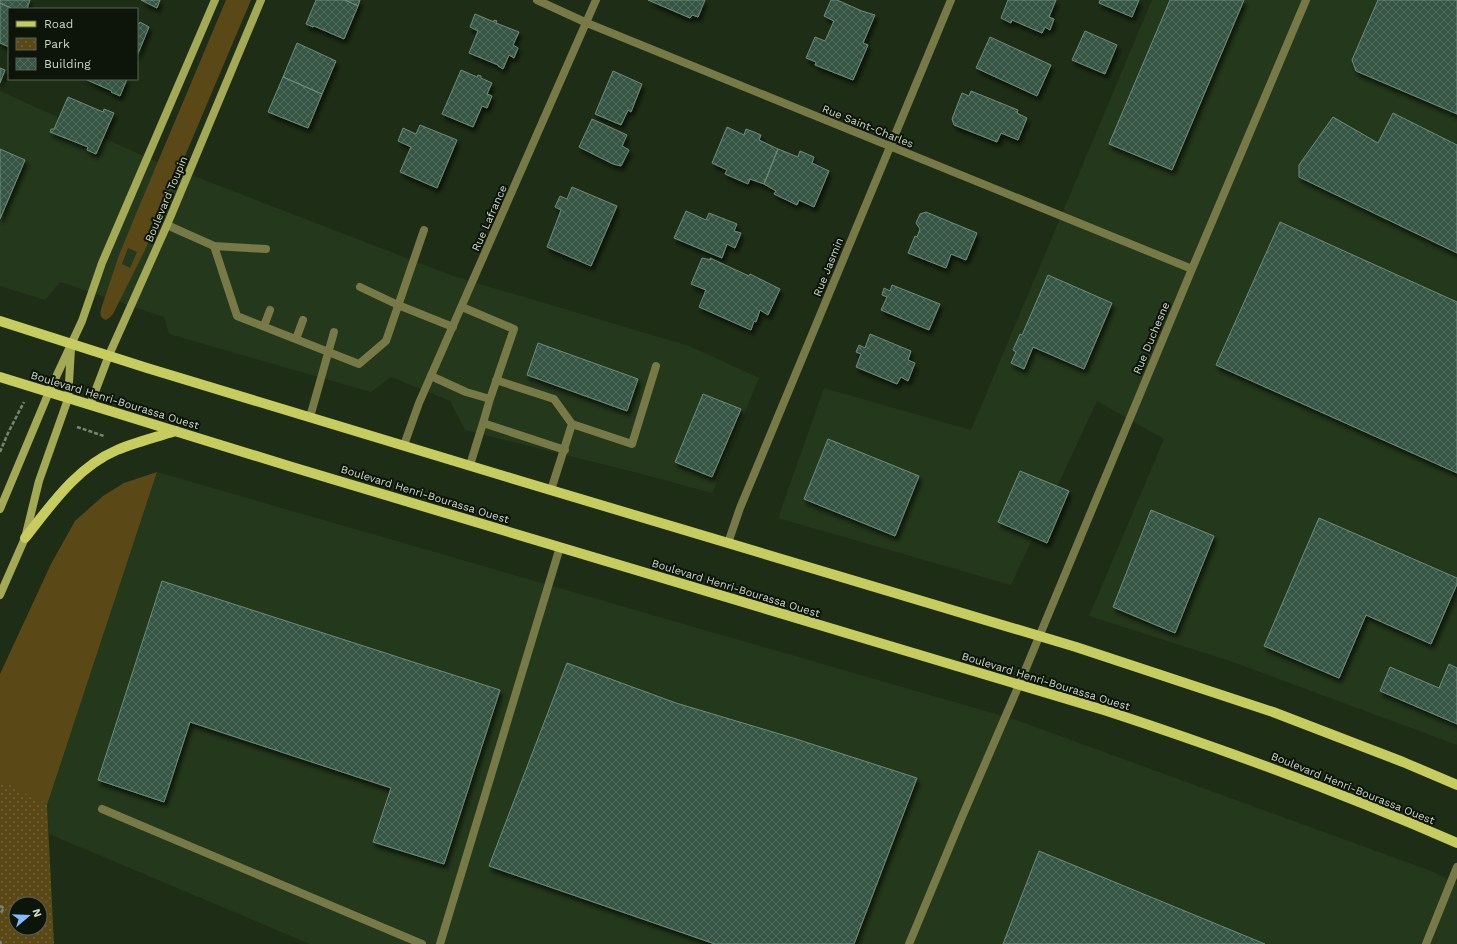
<svg xmlns="http://www.w3.org/2000/svg" width="1457" height="944" font-family="'Work Sans',sans-serif">
  <defs>
    <pattern id="park-dots" width="8" height="8" patternUnits="userSpaceOnUse"><rect width="8" height="8" fill="#5a4817"/><path d="M2 2h.1M6 6h.1" fill="none" stroke="#706237" stroke-width="1.8" stroke-linecap="round"/></pattern>
    <pattern id="building-cross-hatch" width="8" height="8" patternUnits="userSpaceOnUse"><rect width="8" height="8" fill="#365544"/><path d="M0 0l8 8M0 8l8-8" fill="none" stroke="#526d5e"/></pattern>
    <filter id="shadow"><feDropShadow dx="2.5" dy="4.5" stdDeviation="2" flood-color="#0009"/></filter>
  </defs>
  <rect width="100%" height="100%" fill="#1e2e16"/>
  <!-- built -->
  <path fill="#24381b" d="M1152,0H1457V745L1233,662L1089,616L1164,439L1097,401L1011,585L778,518L824,388L971,430Z
    M0,91L150,159L453,276L689,346L759,378L712,493L638,473L465,430L450,401L391,377L371,392L169,334L164,317L60,282L45,300L0,286Z
    M157,472L1013,719L1431,871L1457,883V944H310L49,834L47,805Z"/>
  <!-- grass -->
  <path fill="#5a4817" fill-rule="evenodd" d="M226,0H251L146,248L113,314L109,318L106,320C100,318 100,314 101,309L119,255L138,209ZM128,248L137,252L130,268L122,264Z
    M157,472L47,805L0,782V674L51,564L75,521L103,496L124,483Z"/>
  <!-- park -->
  <path fill="url(#park-dots)" fill-rule="evenodd" d="M0,780L47,805L54,944H0ZM16,904H40V928H16Z"/>
  <!-- building -->
  <path fill="url(#building-cross-hatch)" stroke="#6d8d7a" filter="url(#shadow)" d="M0,0H30L27,9H13L0,3Z
    M141,0H160L157,8Z
    M316,0H345L358,6L344,39L314,26L313,27L306,24Z
    M345,0H360L358,6Z
    M648,0H705L698,17L692,15L690,18Z
    M831,0H837L862,11L875,15L863,43L868,45L853,80L815,65L816,62L806,58L815,37L825,41L834,21L824,16Z
    M1008,0H1056L1049,17L1054,19L1050,30L1045,27L1042,33L1012,20L1011,23L1001,18Z
    M1100,0H1139L1132,17L1099,3Z
    M1170,0H1244L1172,170L1109,144Z
    M1378,0H1457V114L1356,71L1352,60Z
    M0,3L13,9H9V47L0,43Z
    M475,14L494,22V20L497,21L496,23L519,32L513,45L518,48L514,58L509,55L503,69L498,66V65L469,53L478,31L470,27Z
    M140,22L149,27L137,56V23L139,24Z
    M1085,31L1117,45L1105,74L1072,60Z
    M990,37L1051,65L1037,96L976,68Z
    M297,43L336,61L322,94L283,77Z
    M0,68L5,70L0,83Z
    M461,70L477,77L478,75L481,76V78L492,83L487,94L492,96L487,108L482,106L473,127L442,114Z
    M613,71L642,84L631,112L628,110L621,125L595,114Z
    M283,77L322,94L308,128L268,112Z
    M85,79H127L120,96L111,92L112,91Z
    M971,91L1018,110L1017,113L1027,118L1018,140L1001,133L997,142L954,125L952,119L962,93L969,96Z
    M68,97L103,112L104,109L114,113L96,154L87,150L88,147L50,132L51,129H54Z
    M1393,113L1457,145V253L1299,177V165L1333,117L1378,143Z
    M592,119L627,135L622,146L629,150L621,166L613,164L579,147Z
    M420,125L457,140L437,188L400,172L411,147L398,141L403,128L416,134Z
    M727,127L744,135L746,129L754,132L761,135L759,140L778,149L764,184L750,179L748,184L725,174L727,170L712,163Z
    M0,149L25,160L0,219Z
    M778,149L798,157L800,151L814,157L812,163L829,171L814,207L799,200L797,205L774,194L776,191L764,184Z
    M572,187L617,206L591,266L547,247L561,210L555,207L560,196L567,199Z
    M686,211L706,220L709,213L737,224L734,231L741,233L735,248L727,244L722,258L674,238Z
    M926,212L977,233L966,260L951,254L946,268L908,253L915,236L917,237L920,229L916,223L920,214Z
    M1280,222L1457,302V473L1216,365Z
    M702,258L711,260L710,258L749,276L750,274L780,289L768,315L760,310L756,322L754,321L751,330L699,307L706,290L691,284Z
    M1048,275L1112,303L1084,369L1033,347L1024,369L1011,363L1016,352L1013,350L1020,334L1022,335Z
    M892,285L940,304L929,330L881,310L887,297L882,295L884,288L890,291Z
    M870,334L911,351L908,360L915,363L908,381L901,377L897,384L856,367L861,354L856,352L859,345L865,348Z
    M538,343L638,379L627,411L527,375Z
    M703,394L741,409L712,477L675,462Z
    M828,439L919,476L895,536L804,499Z
    M1020,471L1069,491L1047,543L998,522Z
    M1151,510L1214,536L1175,633L1113,607Z
    M1319,518L1457,578V584L1431,644L1366,615L1339,678L1264,646Z
    M162,581L500,690L444,864L373,842L391,788L190,722L164,802L98,780Z
    M567,663L676,703L793,738L917,778L854,944H715L489,866Z
    M1449,664L1457,668V724L1380,691L1390,667L1439,688Z
    M1039,851L1265,944H1003Z"/>
  <g fill="none" stroke-linecap="round" stroke-linejoin="round">
    <!-- path -->
    <path stroke="#788572" stroke-width="2.5" stroke-dasharray="4 2" stroke-linecap="butt" d="M77,427L104,436
      M0,452L8,433L24,402
      M0,906L4,908L0,914
      M0,941L1,944"/>
    <!-- lane -->
    <path stroke="#777a47" stroke-width="8" d="M167,225L214,246L237,316L359,364L386,341L424,230
      M214,246L266,249
      M360,287L398,305L453,327
      M462,307L514,329L490,399L483,423L565,450
      M264,326L270,310
      M296,339L303,320
      M431,376L466,392L490,399
      M496,380L554,399L572,424L551,490
      M310,417L334,332
      M572,424L632,444L656,366
      M470,465L483,423
      M102,809L422,944
      M440,944L560,547
      M909,944L962,817L1019,685
      M1426,944L1457,867"/>
    <!-- street -->
    <path stroke="#777a47" stroke-width="8" d="M537,0L587,23L1192,269
      M404,445L419,403L596,0
      M728,543L740,508L951,0
      M1019,685L1192,269L1306,0"/>
    <!-- secondary -->
    <path stroke="#a3a954" stroke-width="8" d="M90,405L109,355L167,225L261,0
      M0,509L49,392L82,321L102,263L215,0
      M0,595L25,538L39,481L68,399L71,349"/>
    <!-- primary -->
    <path stroke="#c6cc5d" stroke-width="10" d="M0,321L147,368L517,480L1076,647L1273,712L1403,762L1457,785
      M0,377L292,467L1107,711C1226,750 1343,793 1457,843
      M25,538C51,505 77,467 117,450C136,442 156,437 176,431"/>
  </g>
  <g text-anchor="middle" stroke-width="4" stroke-linejoin="round" paint-order="stroke">
    <!-- street labels -->
    <g font-size="11" fill="#ccd7c8" stroke="#0d1409">
      <text transform="translate(868 126) rotate(22)" y="4">Rue Saint-Charles</text>
      <text transform="translate(166 199) rotate(-67)" y="4">Boulevard Toupin</text>
      <text transform="translate(489 218) rotate(-66)" y="4">Rue Lafrance</text>
      <text transform="translate(828 267) rotate(-68)" y="4">Rue Jasmin</text>
      <text transform="translate(1151 338) rotate(-67)" y="4">Rue Duchesne</text>
      <text transform="translate(115 400) rotate(17)" y="4">Boulevard Henri-Bourassa Ouest</text>
      <text transform="translate(425 494) rotate(17)" y="4">Boulevard Henri-Bourassa Ouest</text>
      <text transform="translate(736 588) rotate(17)" y="4">Boulevard Henri-Bourassa Ouest</text>
      <text transform="translate(1046 681) rotate(17)" y="4">Boulevard Henri-Bourassa Ouest</text>
      <text transform="translate(1353 788) rotate(22)" y="4">Boulevard Henri-Bourassa Ouest</text>
    </g>
  </g>
  <!-- legend -->
  <rect x="8" y="8" width="130" height="72" fill="#0d1409" stroke="#596255"/>
  <rect x="16" y="21" width="20" height="6" fill="#c6cc5d" stroke="#596255"/>
  <text x="44" y="28" font-size="12" fill="#ccd7c8">Road</text>
  <rect x="16" y="38" width="20" height="12" fill="url(#park-dots)" stroke="#596255"/>
  <text x="44" y="48" font-size="12" fill="#ccd7c8">Park</text>
  <rect x="16" y="58" width="20" height="12" fill="url(#building-cross-hatch)" stroke="#596255"/>
  <text x="44" y="68" font-size="12" fill="#ccd7c8">Building</text>
  <!-- north arrow -->
  <g transform="translate(28 916) rotate(71)"><circle r="19" fill="#0d1409" stroke="#596255"/>
  <path d="M0-3L7 15L0 10L-7 15Z" fill="#84bcfb"/>
  <text y="-6" font-size="11" font-weight="bold" text-anchor="middle" fill="#ccd7c8">N</text>
  </g>
</svg>
